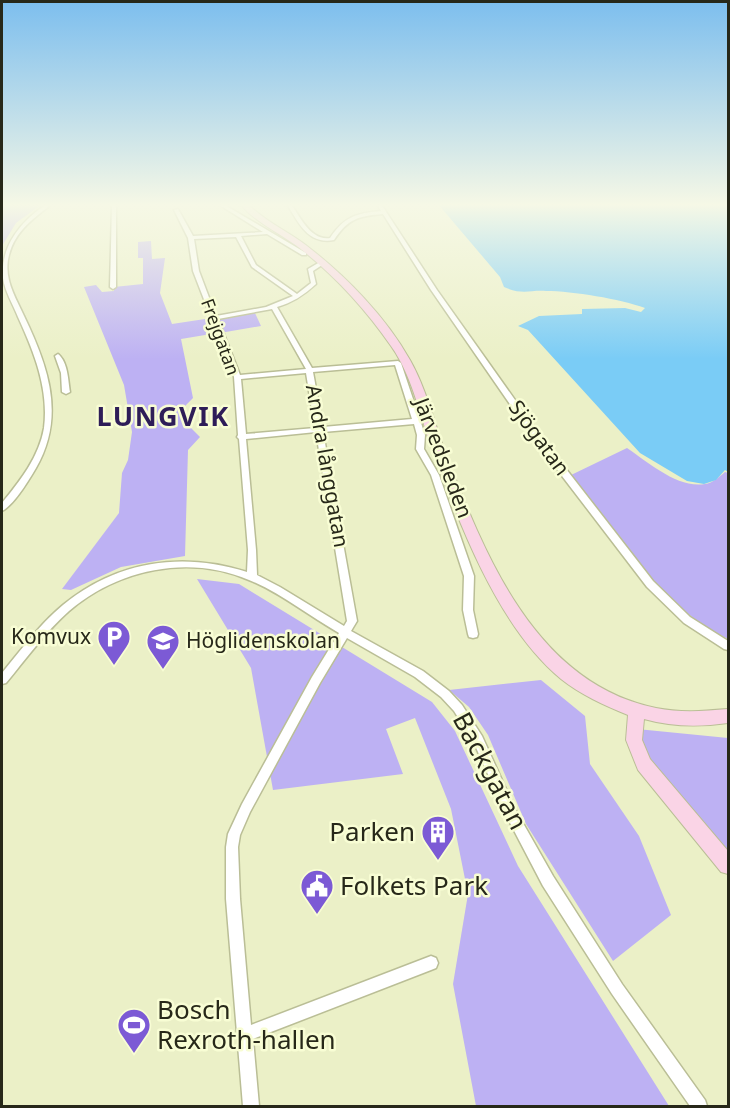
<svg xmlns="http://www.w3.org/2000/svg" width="730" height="1108" font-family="'Noto Sans',sans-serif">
  <rect width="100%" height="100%" fill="#ebf0c7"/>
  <!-- green -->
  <path fill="#bdb1f3" d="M2,204H42L16,223L2,246Z
    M151,241L152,259L165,258L160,293L172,324L205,319L211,334L181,339L193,398L182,409L183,420L200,437L188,450L185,556L121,567L71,590L62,589L119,513L122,473L128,460L132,432L124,385L84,287L96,285L102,292L114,291V287L143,284V258H138V242Z
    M255,313L261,326L220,333L215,318Z
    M627,448C648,462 678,489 705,484C713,483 719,477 725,472L728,473V639C660,606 614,534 569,476Z
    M197,579L239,584L432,702L455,731L518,866L669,1106H476L453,984L468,894L451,809L415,718L386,729L403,774L273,790L251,668Z
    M541,680L585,716L590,764L639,836L671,915L613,961L526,824L488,735L469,707L449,690Z
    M637,729L728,738V859L647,764Z"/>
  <!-- water -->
  <path fill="#7accf6" d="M438,204H728V472L725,470L716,480L704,484L687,481L640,453L528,330L518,326L539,316L582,314V309L625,308L641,312L645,308C620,299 573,291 546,291C529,290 522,295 504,287L500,277Z"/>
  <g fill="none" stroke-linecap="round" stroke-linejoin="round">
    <defs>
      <path id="street" d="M47,204H52C34,218 15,231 9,255C3,278 15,296 24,316C48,366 66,416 36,468C29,480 14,505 2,511V503C20,481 39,457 44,428C49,389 34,352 18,317C13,304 5,292 3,278C0,246 22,220 47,204Z
        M110,204H115L116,206V287L113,289L110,287L112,206Z
        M218,204H223L306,253V255H302L267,234L241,236L256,265L297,294L311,283L308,269L320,262L325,263L313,271L316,284C304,295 292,303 277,307L312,368L398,361L401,363L425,435L424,449L439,475L474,576L473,610L478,634L477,637L473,638L469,637L468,634L463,610L464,576L431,475L416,449L417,435L414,424L323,432L357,621L351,631L423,671L449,691L462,705L482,736L515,809L553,876L622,984L705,1100L707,1106H690L612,994L543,886L507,817L474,743L454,711L441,697L415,677L347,638L320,683L250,812L240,835L238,847L240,899L251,1025L431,956L436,958L438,963L436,968L431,970L253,1039L259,1106H243L226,899V847L228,834L242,804L312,677L339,633C309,616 281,593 249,580C189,554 118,569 69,611C45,632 26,659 6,683L2,684V673C21,650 39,625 63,605C116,561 182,551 247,572L248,550L239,439L237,437L238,435L234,377L193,271L188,238L174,210L178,209L193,236L263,232ZM236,237L252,267L293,296L266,307L216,316L199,271L194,239ZM272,309L306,369L240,375L218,319ZM395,365L412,419L323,427L313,372ZM306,373L315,428L246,434L241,379ZM316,432L347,621L344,626L280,587L257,575L256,550L246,439Z
        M287,204H291C300,217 311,241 330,238C344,217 356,213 381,211L377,204H381L437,290L542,438L653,581L690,617L728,641V650L724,649L684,623L647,587L536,442L431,290L383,214C358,216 348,219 334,240C308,245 298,222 287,204Z
        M58,354C68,362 68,380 70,392L66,394L62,392L61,373L55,356Z"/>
      <path id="secondary" d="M240,204H248C265,222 288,231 307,246C346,276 386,317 410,360C425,386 434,421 444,449C484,553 534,683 656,708C681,713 704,711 728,709V723C700,727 672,727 644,719L642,740L650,759L728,851V874L721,872L638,770L626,740L628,715C604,705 581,695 561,679C496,625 458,520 430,443C419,411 411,374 391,346C366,310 336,277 302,250C282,234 257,224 240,204Z"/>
    </defs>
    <!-- street casing -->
    <use href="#street" stroke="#babe96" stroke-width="3"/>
    <!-- secondary casing -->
    <use href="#secondary" stroke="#babe96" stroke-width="2"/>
    <!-- street -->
    <use href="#street" fill="#fff" fill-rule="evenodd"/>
    <!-- secondary -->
    <use href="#secondary" fill="#fad4e6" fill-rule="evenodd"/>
  </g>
  <!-- sky -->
  <linearGradient id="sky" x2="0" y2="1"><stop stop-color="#7cbeee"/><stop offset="0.57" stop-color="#f6f8e6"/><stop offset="1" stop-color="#f6f8e6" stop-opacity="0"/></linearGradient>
  <rect width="730" height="359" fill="url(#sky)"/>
  <!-- icons -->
  <defs>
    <symbol id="parking-pin" viewBox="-11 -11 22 30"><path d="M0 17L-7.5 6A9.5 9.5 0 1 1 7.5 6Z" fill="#7c5ad5" stroke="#f8fdd4"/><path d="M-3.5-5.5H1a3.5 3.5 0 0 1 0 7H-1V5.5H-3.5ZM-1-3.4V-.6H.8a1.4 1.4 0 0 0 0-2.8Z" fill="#fff"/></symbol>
    <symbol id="school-pin" viewBox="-11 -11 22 30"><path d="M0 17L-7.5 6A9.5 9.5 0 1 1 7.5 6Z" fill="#7c5ad5" stroke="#f8fdd4"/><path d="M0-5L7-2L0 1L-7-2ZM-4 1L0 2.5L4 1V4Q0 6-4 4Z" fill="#fff"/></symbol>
    <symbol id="building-pin" viewBox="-11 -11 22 30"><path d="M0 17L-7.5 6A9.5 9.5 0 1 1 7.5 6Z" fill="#7c5ad5" stroke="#f8fdd4"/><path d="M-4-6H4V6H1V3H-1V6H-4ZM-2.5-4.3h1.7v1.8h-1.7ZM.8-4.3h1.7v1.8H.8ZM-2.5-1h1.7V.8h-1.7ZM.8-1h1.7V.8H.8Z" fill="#fff"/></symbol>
    <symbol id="civic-pin" viewBox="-11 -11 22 30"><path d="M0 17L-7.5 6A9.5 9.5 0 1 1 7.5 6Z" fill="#7c5ad5" stroke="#f8fdd4"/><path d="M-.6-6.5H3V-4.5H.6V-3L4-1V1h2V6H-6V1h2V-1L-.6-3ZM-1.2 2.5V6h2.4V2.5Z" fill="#fff"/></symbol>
    <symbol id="stadium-pin" viewBox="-11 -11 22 30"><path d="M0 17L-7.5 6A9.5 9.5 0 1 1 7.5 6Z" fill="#7c5ad5" stroke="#f8fdd4"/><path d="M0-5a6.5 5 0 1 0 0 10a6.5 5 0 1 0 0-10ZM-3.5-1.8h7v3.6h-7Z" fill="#fff"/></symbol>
  </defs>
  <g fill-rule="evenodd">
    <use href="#parking-pin" x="95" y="618" width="38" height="52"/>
    <use href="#school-pin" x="144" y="622" width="38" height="52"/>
    <use href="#building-pin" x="419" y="813" width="38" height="52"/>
    <use href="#civic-pin" x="298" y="867" width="38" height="52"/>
    <use href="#stadium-pin" x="115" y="1006" width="38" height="52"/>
  </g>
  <g text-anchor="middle" stroke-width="5" stroke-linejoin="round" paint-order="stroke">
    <!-- far-street labels -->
    <g font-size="18" fill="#272819" stroke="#f8fdd4">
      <text transform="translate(220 337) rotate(70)" y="6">Frejgatan</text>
    </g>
    <!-- street labels -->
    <g font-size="21" fill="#272819" stroke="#f8fdd4">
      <text transform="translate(539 438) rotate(54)" y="7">Sjögatan</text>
      <text transform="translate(443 458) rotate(69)" y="7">Järvedsleden</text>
      <text transform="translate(327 466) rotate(80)" y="7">Andra långgatan</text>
    </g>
    <!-- poi labels -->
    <g font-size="21" fill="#272819" stroke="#f8fdd4" text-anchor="end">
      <text x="91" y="644">Komvux</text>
      <text x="186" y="648" text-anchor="start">Höglidenskolan</text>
    </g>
    <!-- near-street labels -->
    <g font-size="26" fill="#272819" stroke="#f8fdd4">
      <text transform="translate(490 771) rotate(62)" y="9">Backgatan</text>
    </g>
    <!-- near-poi labels -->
    <g font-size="26" fill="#272819" stroke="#f8fdd4" text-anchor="start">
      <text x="415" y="841" text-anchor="end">Parken</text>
      <text x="340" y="895">Folkets Park</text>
      <text x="157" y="1019">Bosch<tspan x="157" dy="30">Rexroth-hallen</tspan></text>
    </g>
    <!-- district labels -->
    <g font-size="27" font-weight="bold" letter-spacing="1.5" fill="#2e1d58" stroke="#f8fdd4">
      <text x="163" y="426">LUNGVIK</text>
    </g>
  </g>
  <!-- border -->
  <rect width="730" height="1108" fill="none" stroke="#272819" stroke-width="6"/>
</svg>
